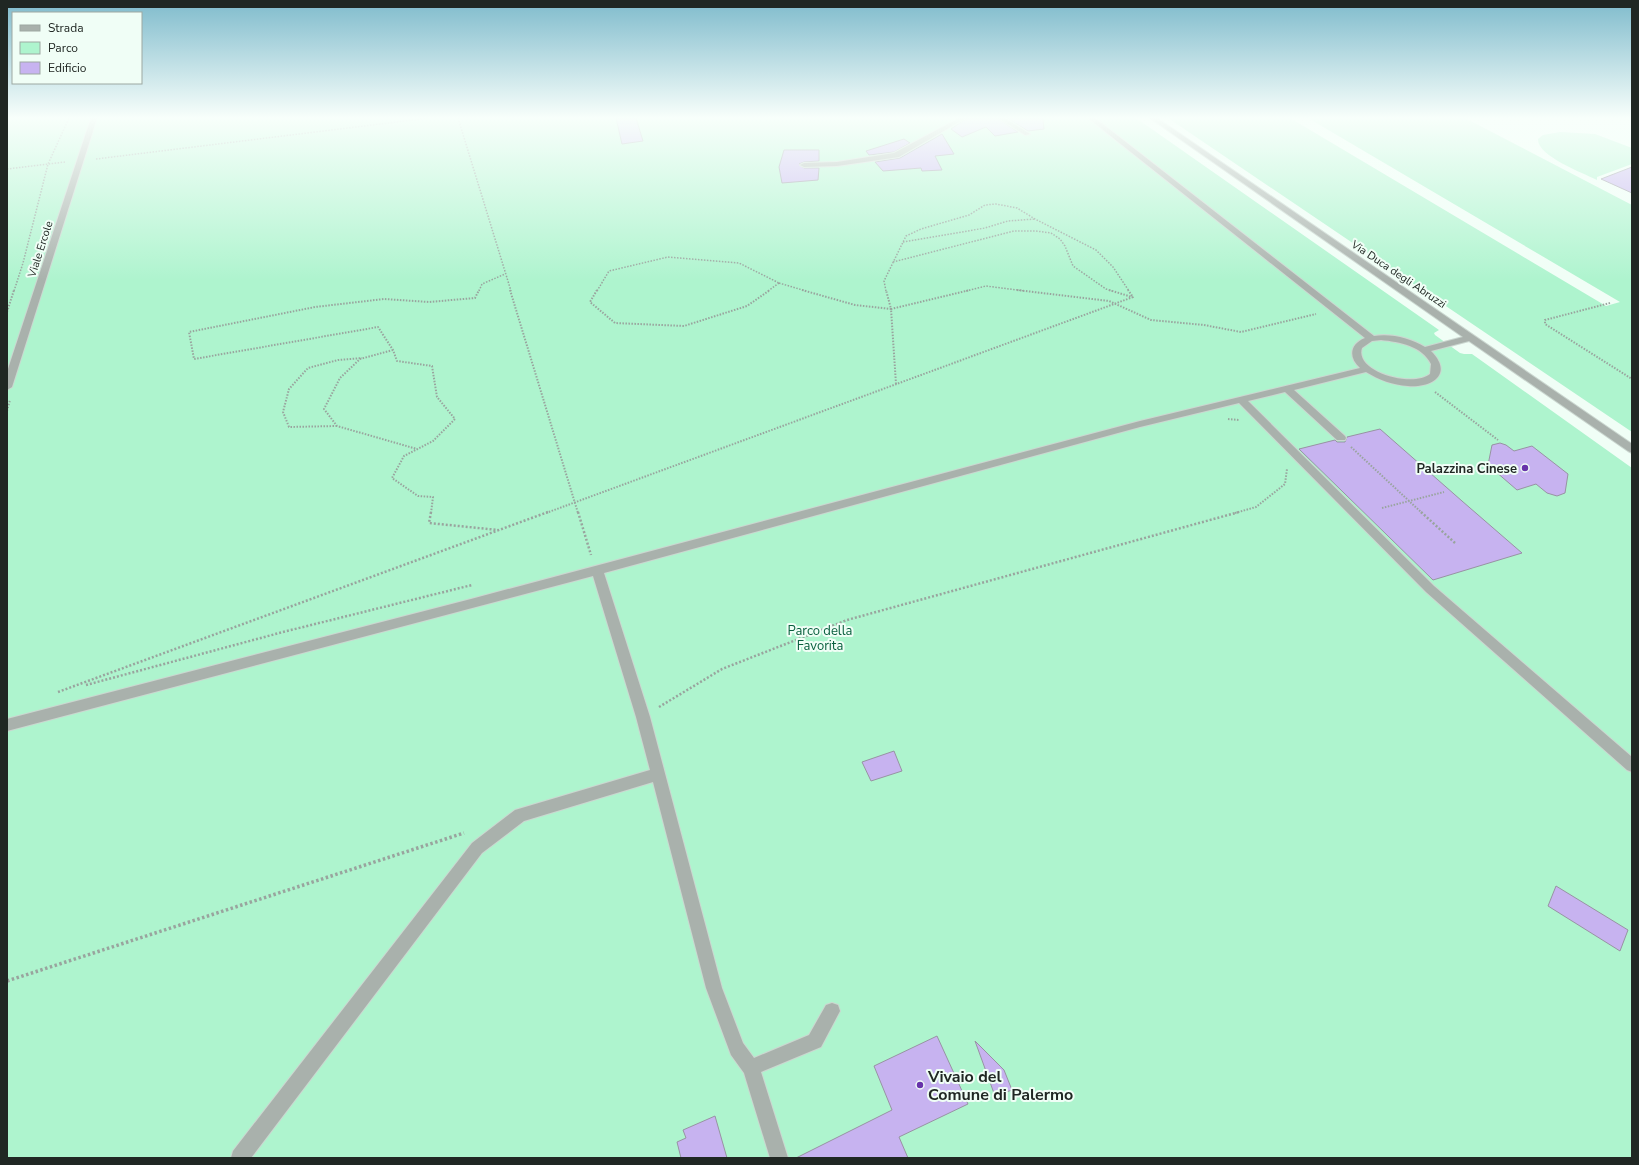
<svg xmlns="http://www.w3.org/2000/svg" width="1639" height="1165" font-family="'Nunito Sans',sans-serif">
  <rect width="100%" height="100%" fill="#f0fef6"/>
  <!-- green -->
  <path fill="#aef4ce" d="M7,118H1136L1439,330L1434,333L1435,335L1460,353L1464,354H1472L1632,468V1158H7Z
    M1168,118H1290L1606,306L1620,302L1308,118H1465L1632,205V432Z
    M1560,132L1595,134L1632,148V155L1630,156L1632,157V164L1597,177V180C1583,173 1537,156 1538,139L1543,135Z"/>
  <!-- building -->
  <path fill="#c7b3f0" stroke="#9893a3" d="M616,118H636L643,141L622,144Z
    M967,118H997L1018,132L995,136L986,127L962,137L951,129Z
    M1007,118H1043L1044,129L1028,131Z
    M942,134L954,154L935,156L942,170L922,171L921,168L883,171L875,162L900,158Z
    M904,139L910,143L894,152L869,155L866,151Z
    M784,150H819V161L804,162L799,164L804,168H819L818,180L782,183L779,167Z
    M1632,167V193L1601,179Z
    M1380,429L1462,501L1522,553L1433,580L1299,449L1335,440L1337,442H1345L1347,437Z
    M1500,443L1506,445L1514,451L1532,446L1568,474L1565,493L1557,496L1547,493L1536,484L1517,490L1488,465L1492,445Z
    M894,751L902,771L871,781L862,762Z
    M1556,886L1628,930L1620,951L1548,906Z
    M937,1036L968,1104L899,1137L908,1158H796L892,1110L874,1066Z
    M975,1041L1004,1070L1012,1090L995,1096Z
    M715,1116L727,1158H681L677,1142L686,1138L683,1130Z"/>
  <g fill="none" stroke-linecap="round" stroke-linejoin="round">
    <defs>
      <path id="minor" d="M91,118H97L12,387L7,390V372Z
        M959,118H966L899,157L837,166L804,167L800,165L804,163L837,162L894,153Z
        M998,118H1005L1030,134L1025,135Z
        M1088,118H1095L1374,336C1390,333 1411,338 1425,347L1463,337L1150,118H1157L1632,444V453L1628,451L1469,341L1431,351C1454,374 1432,388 1408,386C1393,385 1379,380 1366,372L1294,390L1345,436L1346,438L1345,440H1337L1285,392L1248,401L1434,586L1632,757V772L1627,770L1426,592L1239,403L1140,427L604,573L650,717L722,988L743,1043L754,1058L809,1035L826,1005L832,1003L838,1005L840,1011L821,1047L761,1072L788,1158H770L744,1073L731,1055L706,988L653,782L524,821L482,853L251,1158H231L233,1151L472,843L515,810L650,770L636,717L593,576L7,731V719L471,599L1140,421L1360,368C1348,357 1350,344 1365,338ZM1381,340C1400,342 1422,346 1431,364L1430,374C1413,388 1354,372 1362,348L1372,341Z"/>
    </defs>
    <!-- minor casing -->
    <use href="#minor" stroke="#cbd7d0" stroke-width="2"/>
    <!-- path-far3 -->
    <path stroke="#99a49e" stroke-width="1.5" stroke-dasharray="1.5 1.5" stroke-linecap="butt" d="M458,118L511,291
      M96,159L429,118
      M7,169L65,162
      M903,242L985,228L1008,221L1035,219
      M893,262L1014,231H1036L1051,233L1060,239L1065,246L1073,266L1106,289L1112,291
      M779,283L806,291
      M14,291L23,263L48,164L69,118
      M479,291L482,284L505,274
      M597,291L609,271L668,257L739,263L779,283
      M768,291L779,283
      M886,291L884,281L906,236L921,229L969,215L985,205L996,204L1017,208L1035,219L1096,250L1113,267L1129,291
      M966,291L986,286L1025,291"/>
    <!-- path-far2 -->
    <path stroke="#99a49e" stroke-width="2" stroke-dasharray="1.5 1.5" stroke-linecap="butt" d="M510,290L578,513
      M597,290L590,302L615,323L684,326L747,306L770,290
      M802,290L855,305L891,309L886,290
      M1017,290L1109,301L1151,320L1204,325L1241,332L1316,314
      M1109,290L1132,297
      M1610,303L1545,320V324L1632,379
      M7,312L14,290
      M393,350L360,359L340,378L324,409L337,426L417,449
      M896,384L891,309L970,290
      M1435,392L1498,440
      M7,411L10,400
      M1228,419L1239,420
      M337,426L289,427L283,412L289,389L308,368L338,360L362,358
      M1351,447L1422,513
      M1382,508L1444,492
      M431,513L433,497L418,496L392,478L404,456L433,441L455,419L437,397L432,366L397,361L393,350L378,327L194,359L189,332L315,307L384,299L429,302L475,298L479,290
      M546,513L1133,297L1128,290
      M1235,513L1256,507L1285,484L1287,469"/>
    <!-- path-far1 -->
    <path stroke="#99a49e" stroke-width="2.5" stroke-dasharray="2 2" stroke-linecap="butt" d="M431,512L429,523L498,530
      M578,512L591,555
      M1421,512L1455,543
      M86,685L283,632L472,585
      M58,692L548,512
      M659,707L722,669L847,620L1239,512"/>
    <!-- path -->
    <path stroke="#99a49e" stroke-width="3.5" stroke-dasharray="2.5 2.5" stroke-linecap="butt" d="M7,981L464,833"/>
    <!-- minor -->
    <use href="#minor" fill="#a9b1ac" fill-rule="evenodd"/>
  </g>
  <!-- sky -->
  <linearGradient id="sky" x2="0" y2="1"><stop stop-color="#7fbbcc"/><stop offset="0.42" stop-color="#f8fffb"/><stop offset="1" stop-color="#f8fffb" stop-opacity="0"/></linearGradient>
  <rect width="1639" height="281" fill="url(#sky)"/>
  <!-- markers -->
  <g fill="#6733aa" stroke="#f0fef6" stroke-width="1.5">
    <circle cx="1525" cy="468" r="4"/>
    <circle cx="920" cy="1085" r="4"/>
  </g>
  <g text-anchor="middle" stroke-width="4" stroke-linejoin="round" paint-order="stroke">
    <!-- far-street labels -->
    <g font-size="11" fill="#202723" stroke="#f0fef6">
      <text transform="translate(40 249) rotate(-72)" y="4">Viale Ercole</text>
      <text transform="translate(1399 274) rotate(34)" y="4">Via Duca degli Abruzzi</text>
    </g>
    <!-- poi labels -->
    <g font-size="13" font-weight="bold" fill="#202723" stroke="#f0fef6" text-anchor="end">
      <text x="1517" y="473">Palazzina Cinese</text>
    </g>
    <!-- park labels -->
    <g font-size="13" fill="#085f3e" stroke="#f0fef6">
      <text x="820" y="635">Parco della<tspan x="820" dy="15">Favorita</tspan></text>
    </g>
    <!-- near-poi labels -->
    <g font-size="16" font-weight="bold" fill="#202723" stroke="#f0fef6" text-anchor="start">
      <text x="928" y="1082">Vivaio del<tspan x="928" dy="18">Comune di Palermo</tspan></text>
    </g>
  </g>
  <!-- border -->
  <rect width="1639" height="1165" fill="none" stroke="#202723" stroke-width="16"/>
  <!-- legend -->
  <rect x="12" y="12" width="130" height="72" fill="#f0fef6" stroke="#9da8a2"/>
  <rect x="20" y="25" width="20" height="6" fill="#a9b1ac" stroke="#9da8a2"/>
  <text x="48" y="32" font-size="12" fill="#202723">Strada</text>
  <rect x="20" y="42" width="20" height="12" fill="#aef4ce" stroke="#9da8a2"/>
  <text x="48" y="52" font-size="12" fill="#202723">Parco</text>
  <rect x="20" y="62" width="20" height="12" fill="#c7b3f0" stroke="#9da8a2"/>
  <text x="48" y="72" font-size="12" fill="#202723">Edificio</text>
</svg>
